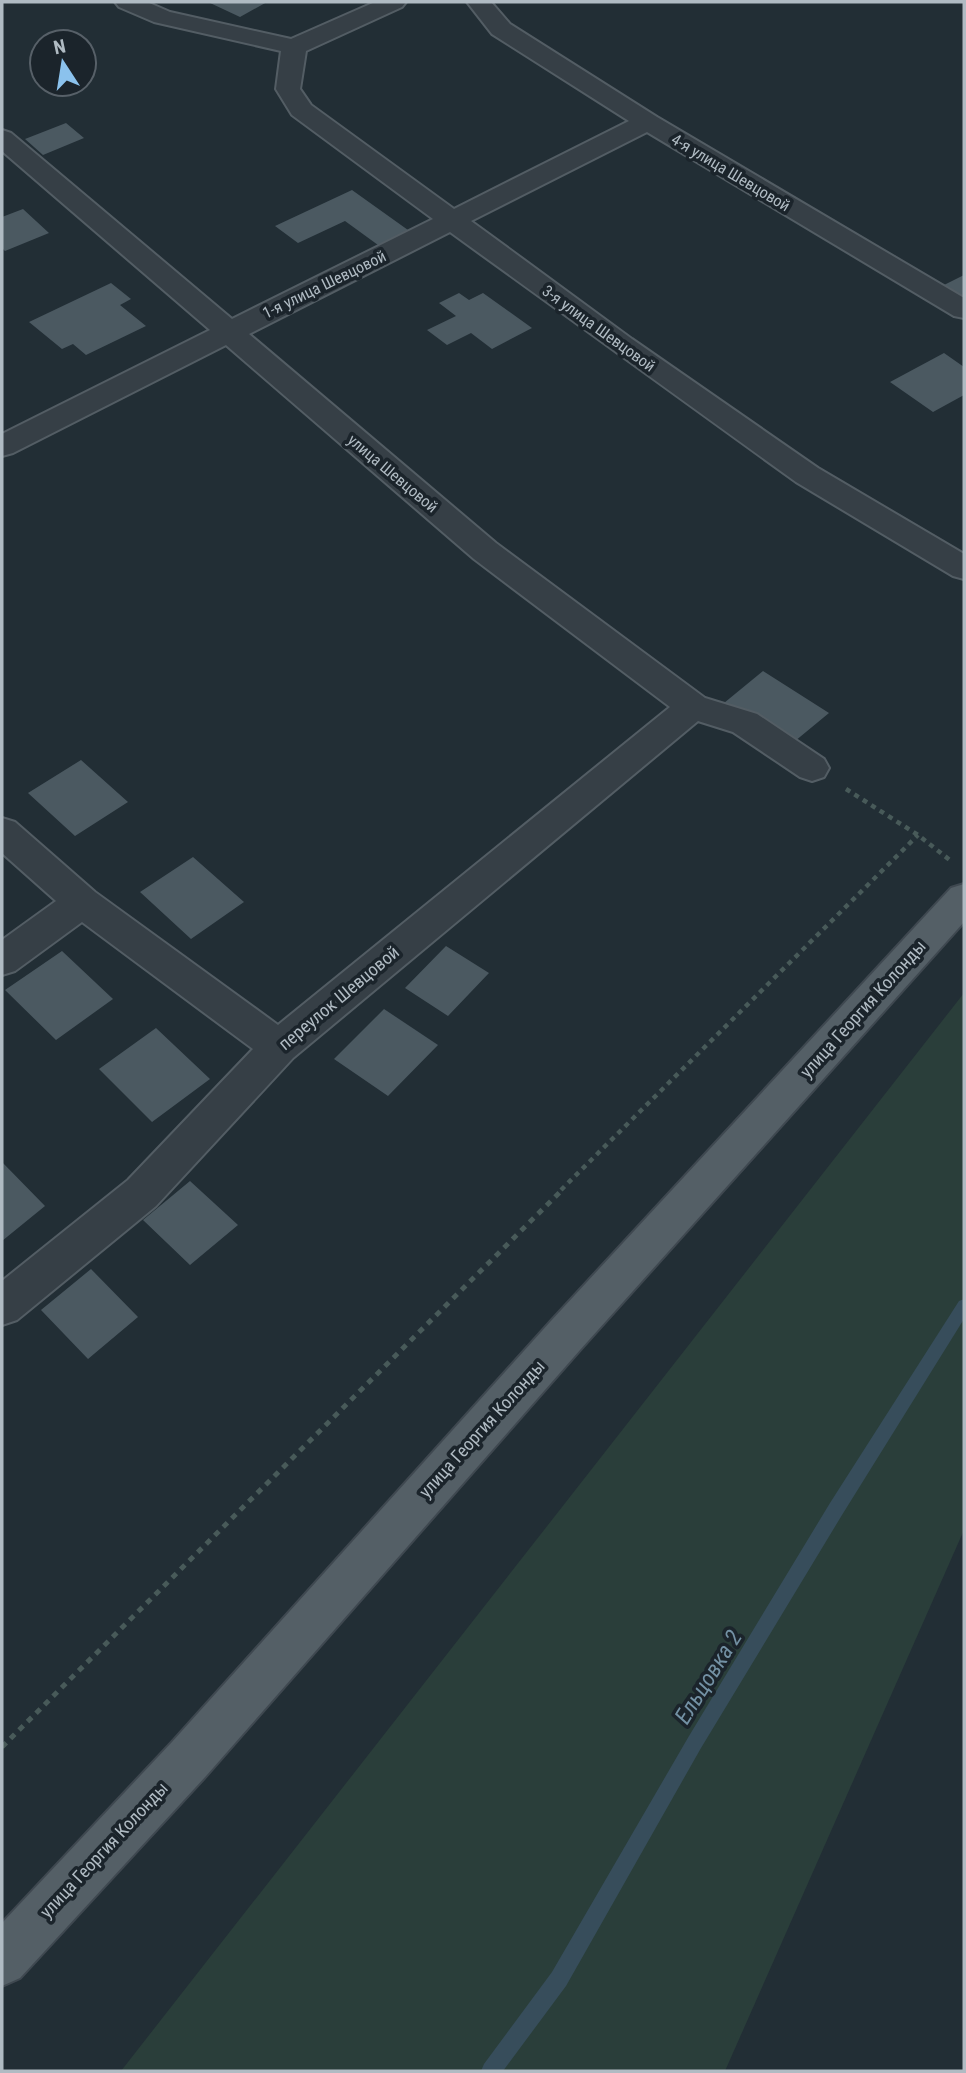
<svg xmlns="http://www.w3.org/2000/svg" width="966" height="2073" font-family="'Roboto Condensed',sans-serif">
  <rect width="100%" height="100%" fill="#222e35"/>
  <!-- green -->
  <path fill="#2a3e3a" d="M964,993V1530L725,2071H121Z"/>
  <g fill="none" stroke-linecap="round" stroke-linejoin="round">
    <!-- stream -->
    <path fill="#374d5b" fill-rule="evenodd" d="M964,1299V1319L842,1515L701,1748L566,1986L503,2071H481L484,2064L552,1972L689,1736L830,1503L959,1301Z"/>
  </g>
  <!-- building -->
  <path fill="#4b5961" d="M208,2H267L240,17Z
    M66,123L84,138L43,155L25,139Z
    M352,190L408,230L378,245L345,221L298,243L275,226Z
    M23,209L49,233L5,251L2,248V217Z
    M964,275V300L942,286Z
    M111,283L131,299L120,305L146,326L86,355L73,344L62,349L29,322Z
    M459,293L469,300L483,293L532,328L492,349L471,333L447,345L427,330L456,316L439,303Z
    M944,353L964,367V395L933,412L890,382Z
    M763,671L829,713L789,746L724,703Z
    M81,760L128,802L75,836L28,793Z
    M193,857L244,902L191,939L140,892Z
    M446,946L489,973L448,1016L405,988Z
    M62,951L113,999L56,1040L5,990Z
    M384,1009L438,1045L388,1096L334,1059Z
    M156,1028L210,1079L152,1122L99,1069Z
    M2,1162L45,1206L2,1241Z
    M190,1181L238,1225L190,1265L143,1220Z
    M91,1269L138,1317L88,1359L41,1310Z"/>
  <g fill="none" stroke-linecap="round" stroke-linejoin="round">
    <defs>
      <path id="minor" d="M115,2H147L170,12L291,39L375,2H406L402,7L306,51L300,89L311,105L454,209L629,121L492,34L467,2H491L510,24L657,117L964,298V318L954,316L647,132L471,221L632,339L818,468L964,554V579L953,576L796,482L450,232L249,334L496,543L705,698L757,714L824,759L829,768L824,777L812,781L800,777L733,732L698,721L293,1058L156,1206L17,1320L2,1325V1281L128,1180L253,1049L82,922L15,971L2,975V940L56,901L2,853V818L15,822L95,892L278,1025L670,707L474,559L226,345L13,453L2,456V434L210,330L2,151V130L11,133L232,319L433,219L292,115L276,89L281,51L154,22L119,7Z"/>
      <path id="major" d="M964,884V922L580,1350L206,1776L20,1978L2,1986V1923L172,1742L550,1322L951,888Z"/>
    </defs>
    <!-- minor casing -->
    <use href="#minor" stroke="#535d64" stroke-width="4"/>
    <!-- major casing -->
    <use href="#major" stroke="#3f4850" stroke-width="4"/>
    <!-- path-far1 -->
    <path stroke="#485a59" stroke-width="4.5" stroke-dasharray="5 5" stroke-linecap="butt" d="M846,789L918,835L951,861
      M561,1190L918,835"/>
    <!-- path -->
    <path stroke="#485a59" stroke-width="5" stroke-dasharray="6 6" stroke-linecap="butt" d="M2,1747L563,1189"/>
    <!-- minor -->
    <use href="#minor" fill="#363f46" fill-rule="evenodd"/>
    <!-- major -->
    <use href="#major" fill="#545f66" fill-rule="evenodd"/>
  </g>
  <g text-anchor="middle" stroke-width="7" stroke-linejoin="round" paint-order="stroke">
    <!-- far-street labels -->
    <g font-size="16" fill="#b0bbc3" stroke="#1b242b">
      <text transform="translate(731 172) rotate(31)" y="6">4-я улица Шевцовой</text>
      <text transform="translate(324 284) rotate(-26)" y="6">1-я улица Шевцовой</text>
      <text transform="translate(599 328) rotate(36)" y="6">3-я улица Шевцовой</text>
      <text transform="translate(393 473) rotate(40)" y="6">улица Шевцовой</text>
    </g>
    <!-- street labels -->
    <g font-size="18" fill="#b0bbc3" stroke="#1b242b">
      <text transform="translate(339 998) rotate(-40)" y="6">переулок Шевцовой</text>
      <text transform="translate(863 1009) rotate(-48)" y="6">улица Георгия Колонды</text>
      <text transform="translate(482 1429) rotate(-48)" y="6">улица Георгия Колонды</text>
      <text transform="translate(104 1850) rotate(-47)" y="6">улица Георгия Колонды</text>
    </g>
    <!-- near-water labels -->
    <g font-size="23" font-style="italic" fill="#7391a4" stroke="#1b242b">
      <text transform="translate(708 1677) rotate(-58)" y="8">Ельцовка 2</text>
    </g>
  </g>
  <!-- border -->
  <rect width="966" height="2073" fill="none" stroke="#b0bbc3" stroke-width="7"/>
  <!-- north arrow -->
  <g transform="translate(63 63) rotate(348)"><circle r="33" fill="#1b242b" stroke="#576068" stroke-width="2"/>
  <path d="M0-5L12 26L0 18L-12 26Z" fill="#8bc2ed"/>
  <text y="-10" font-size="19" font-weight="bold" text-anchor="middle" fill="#b0bbc3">N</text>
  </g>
</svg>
